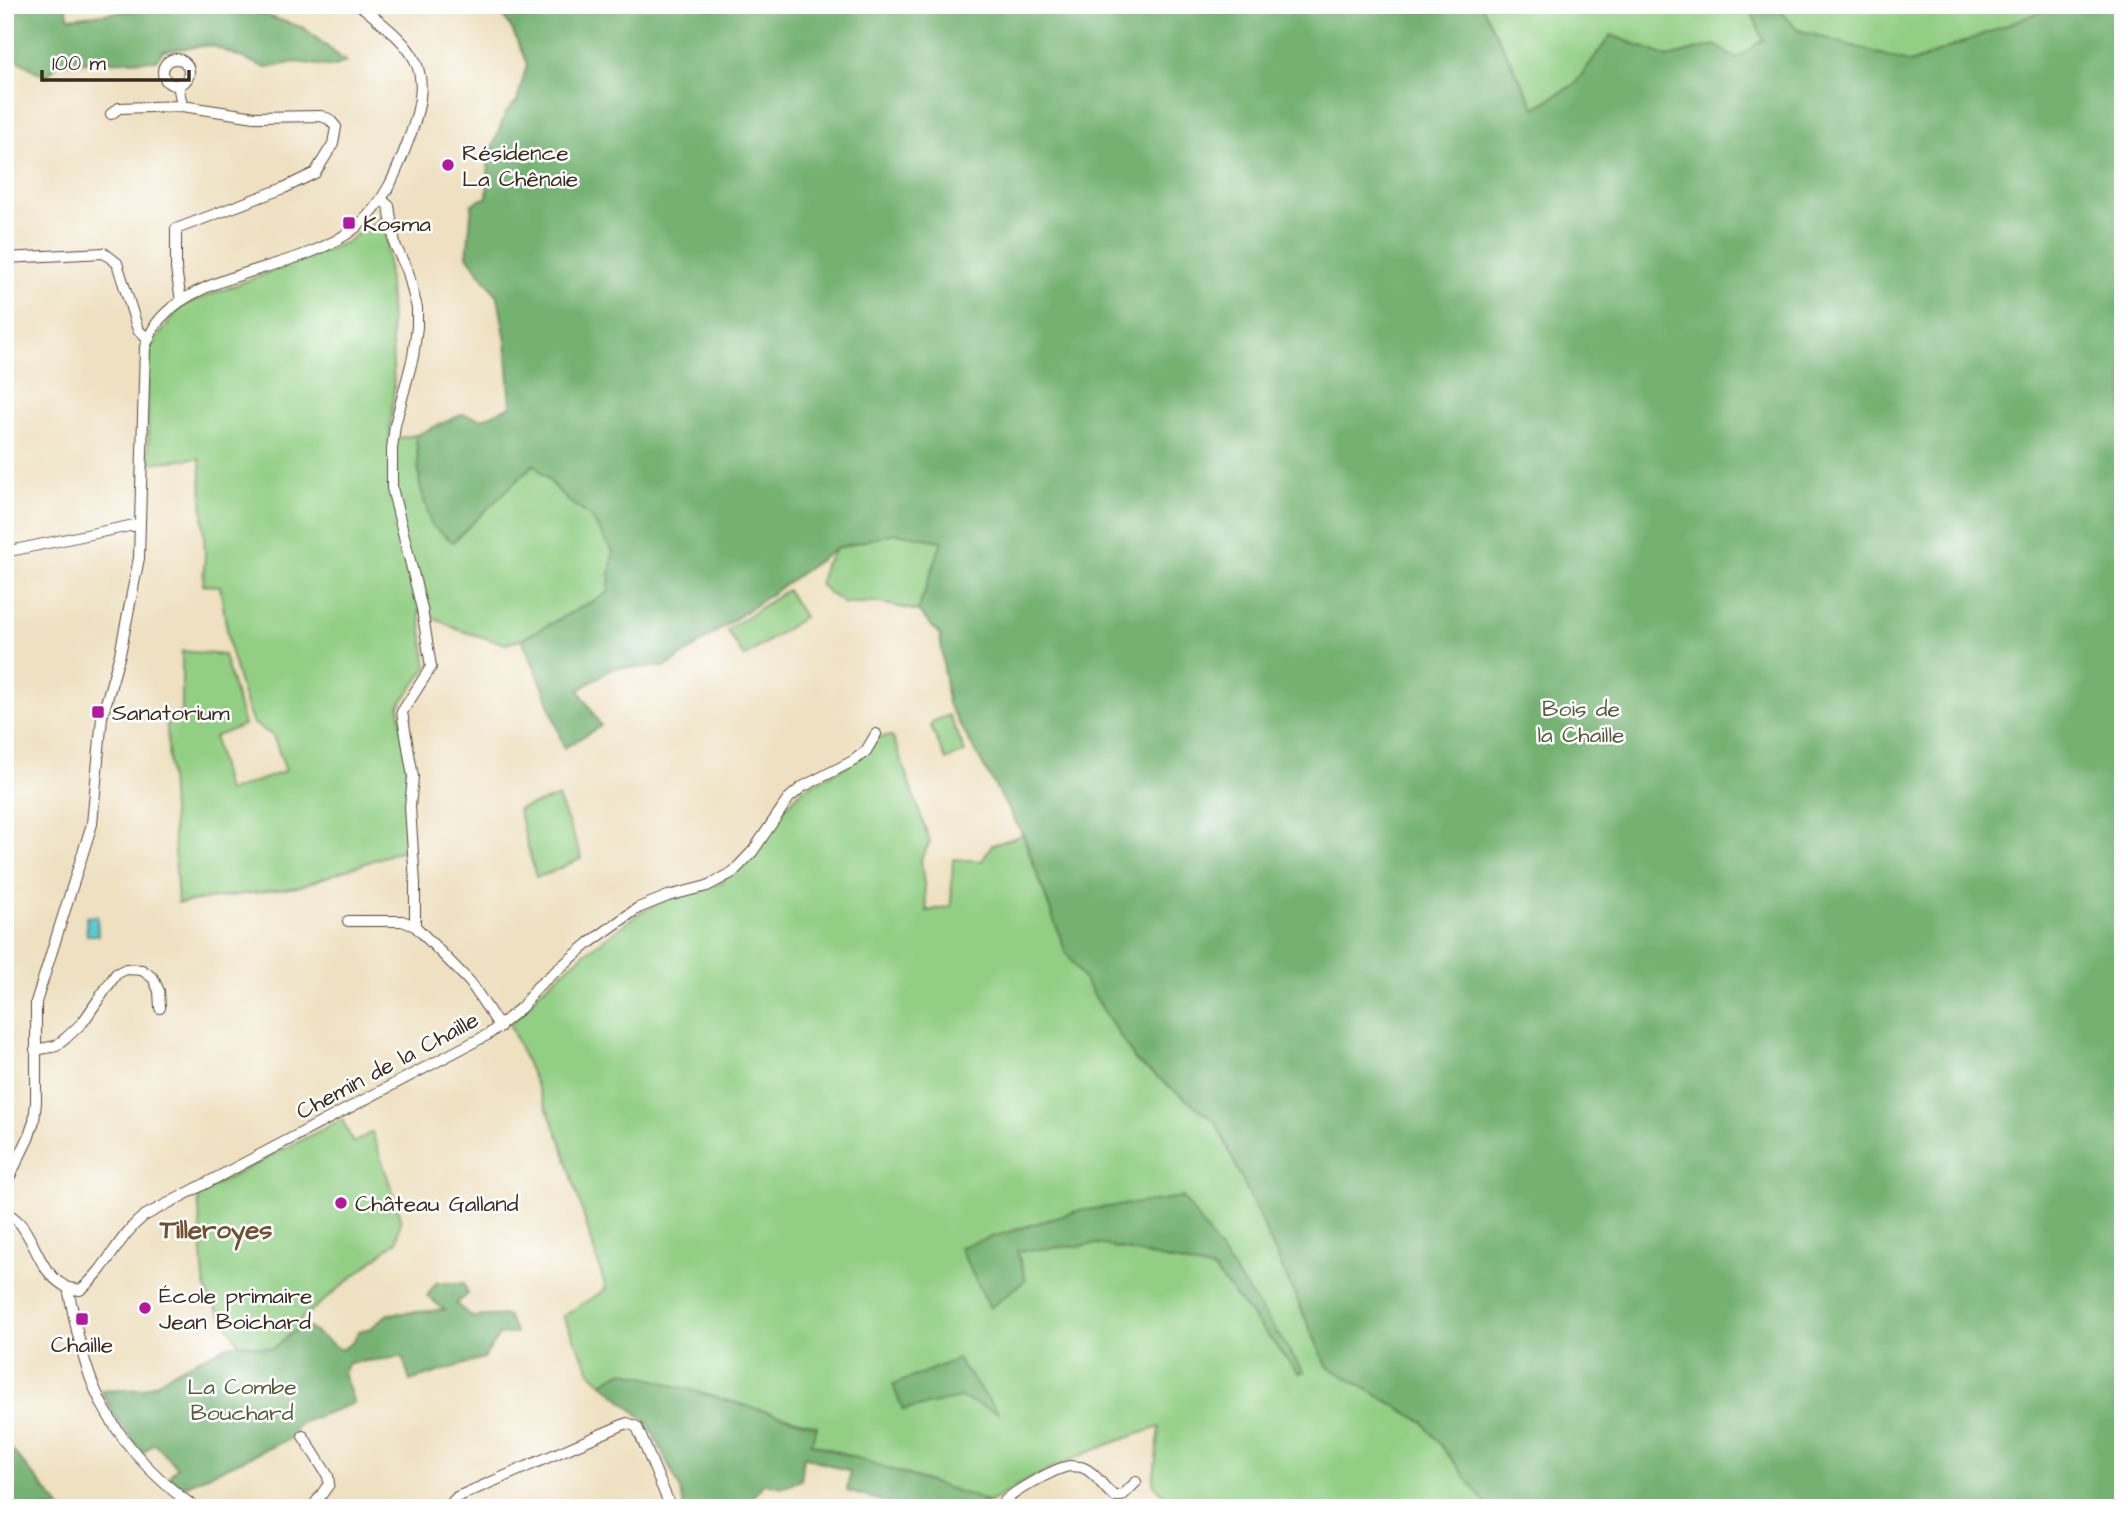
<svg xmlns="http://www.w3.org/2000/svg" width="2128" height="1513" font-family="'Architects Daughter',sans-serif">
  <rect width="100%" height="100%" fill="#fff"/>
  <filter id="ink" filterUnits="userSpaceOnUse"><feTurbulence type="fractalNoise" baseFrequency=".0143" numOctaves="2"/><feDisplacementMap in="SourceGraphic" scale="14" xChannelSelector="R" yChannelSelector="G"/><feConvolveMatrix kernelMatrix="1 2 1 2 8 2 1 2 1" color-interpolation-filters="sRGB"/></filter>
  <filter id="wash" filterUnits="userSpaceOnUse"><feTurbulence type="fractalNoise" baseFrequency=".00686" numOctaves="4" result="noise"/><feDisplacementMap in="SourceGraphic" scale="28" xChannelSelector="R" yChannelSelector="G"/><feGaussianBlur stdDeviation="1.57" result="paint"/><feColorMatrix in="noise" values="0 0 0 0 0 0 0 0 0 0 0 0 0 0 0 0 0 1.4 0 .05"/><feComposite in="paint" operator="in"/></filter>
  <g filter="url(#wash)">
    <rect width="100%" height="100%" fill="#eee0c0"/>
    <!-- green -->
    <path fill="#92cf84" stroke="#667c51" stroke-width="2" d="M1481,5H1749L1763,40L1736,60L1715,45L1668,57L1611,35L1575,84L1534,108Z
      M1775,5H2058L1910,63L1798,30Z
      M382,216L387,242L394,389L389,440L416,435L420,485L453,541L534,464L567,500L591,517L613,552L608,593L522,639L506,644L459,630L419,610L427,667L399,706L408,776L405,849L298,887L178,903L166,715L182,713V651L224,655L244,725L214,737L227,792L286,771L273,736L253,723L247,709L230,649L220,586L203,585L205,554L200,458L149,463L147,368L151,346L181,306L345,243Z
      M895,533L943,541L918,611L876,602L845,604L829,593L820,584L824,566L837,548Z
      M787,590L804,617L744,657L727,630Z
      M949,715L965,752L946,760L931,727L932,722Z
      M891,736L894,740L930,842L921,859L927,911L951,906L953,859L982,861L992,845L1023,835L1065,950L1136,1060L1216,1122L1327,1366L1423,1422L1489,1508H1175L1153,1483L1160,1427C1101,1445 1043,1469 990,1502L811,1443L817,1426L623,1371L602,1383L591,1373L563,1316L606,1289L561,1141L510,1025L541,990L585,953L641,912L667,899L721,883L785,808L803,789L859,759L878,737Z
      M558,797L582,858L550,873L536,877L518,809Z
      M342,1119L353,1143L372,1132L401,1217L397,1241L300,1320L303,1324L273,1349L239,1343L208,1295L204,1281L198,1194Z"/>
    <!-- forest -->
    <path fill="#75b272" stroke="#586e48" stroke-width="2" d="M5,5H65L69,18L171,6L243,8L304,28L346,62L333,67L296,62L266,68L211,45L163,51L156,60L59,63L46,77L5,53Z
      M495,5H1481L1535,108L1575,84L1611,35L1668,57L1715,45L1736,59L1763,40L1749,5H1775L1798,30L1911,63L2058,5H2123V1508H1489L1423,1422L1327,1366L1216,1122L1136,1061L1065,950L1023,835L948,704L940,635L918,611L942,541L895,533L837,548L666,667L613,668L579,690L601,726L564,748L544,689L522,639L608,593L613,552L591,517L567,500L534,464L453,542L431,525L420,485L416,435L463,414L482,419L511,406L506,341L498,297L467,256L472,204L487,197L489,156L506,112L517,101L527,64L512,29Z
      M1183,1197L1304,1372L1298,1373L1214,1270L1099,1244L1017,1251L1026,1280L990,1308L959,1247L1077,1211Z
      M436,1283H464L468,1294L456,1304L472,1317L507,1315L516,1333L499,1335L484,1358L410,1381L403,1357L349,1363L343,1372L354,1403L300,1423L289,1439L182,1487L169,1477L177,1467L154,1443L143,1453L115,1416L101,1391L143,1389L155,1384L180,1368L228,1346L239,1343L273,1349L303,1324L341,1350L352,1343L359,1331L371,1328L388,1314L445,1310L427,1296Z
      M957,1359L999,1413L961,1398L903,1410L893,1385Z
      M623,1371L817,1426L811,1443L990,1502L975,1508H907L847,1491L850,1472L804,1456L801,1480L782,1487L764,1483L749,1503L736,1508H684L681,1490L648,1423L602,1383Z
      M5,1442L61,1508H5Z"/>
    <!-- water -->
    <path fill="#5dcad4" stroke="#4c7a79" stroke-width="2" d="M97,916L98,935H87L86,917Z"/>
  </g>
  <g filter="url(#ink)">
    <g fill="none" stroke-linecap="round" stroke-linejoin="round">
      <defs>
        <path id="street" d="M163 72a13 13 0 1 1 26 0a13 13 0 1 1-26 0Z
          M178,84L182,106
          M111,114L119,108L182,106L255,117L321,116L329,119L336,127L333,144L315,173L284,188L176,229V269L181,301
          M382,200L389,206L395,245L408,272L417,308V327L413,357L395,425L392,449V488L422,609L431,667L402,712L413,777L410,807L415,883V926
          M5,258L104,253L117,263L138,330L149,339
          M5,552L139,524
          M348,921H402L415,926L470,982L500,1027
          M35,1050L56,1046L66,1038L83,1022L116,974L126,969L142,970L153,978L159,991L160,1008
          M5,1186L28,1139L34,1121L36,1102V1002L92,824L102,717L120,654L139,558L145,347C149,337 153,327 160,319C205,268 301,271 355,228C386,203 398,169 411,133C436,63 411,47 360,5
          M5,1211C11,1216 18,1220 22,1226C39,1250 40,1273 68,1288C75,1322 81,1355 94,1387C114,1436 153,1478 196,1508
          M68,1288L80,1290C107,1270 118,1236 144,1216L489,1034L522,1007L537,987L589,943L638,908L668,896L707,886L733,872L753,851L789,798L802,787L853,761L866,751L876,734
          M303,1436L328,1476L329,1484L312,1508
          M447,1508L457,1497L627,1423L637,1427L671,1508
          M1000,1508C1004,1495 1056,1468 1070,1466C1072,1466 1080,1467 1081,1467C1095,1471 1103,1488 1114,1496H1122L1136,1482"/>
      </defs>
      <!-- street casing -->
      <use href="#street" stroke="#564536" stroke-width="12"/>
      <!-- street -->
      <use href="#street" stroke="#fff" stroke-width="10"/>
    </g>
  </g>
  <!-- markers -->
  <g fill="#b5179e" stroke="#fff" stroke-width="2.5">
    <circle cx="448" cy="165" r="7"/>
    <rect x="342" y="216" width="14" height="14" rx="3.5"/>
    <rect x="91" y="705" width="14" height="14" rx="3.5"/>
    <circle cx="341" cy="1203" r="7"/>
    <circle cx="145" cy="1308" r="7"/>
    <rect x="75" y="1312" width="14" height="14" rx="3.5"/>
  </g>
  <g text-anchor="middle" stroke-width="5" stroke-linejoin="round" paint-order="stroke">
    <!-- poi labels -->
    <g font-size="23" fill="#3b2a1e" stroke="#fff" text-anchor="start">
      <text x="462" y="160">Résidence<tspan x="462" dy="26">La Chênaie</tspan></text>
      <text x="363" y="231">Kosma</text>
      <text x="112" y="720">Sanatorium</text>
      <text x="355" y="1211">Château Galland</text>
      <text x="159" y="1303">École primaire<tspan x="159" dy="26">Jean Boichard</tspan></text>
      <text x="82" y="1352" text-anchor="middle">Chaille</text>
    </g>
    <!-- park labels -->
    <g font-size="23" fill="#555c3d" stroke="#fff">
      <text x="1581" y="716">Bois de<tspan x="1581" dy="26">la Chaille</tspan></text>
      <text x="242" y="1394">La Combe<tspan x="242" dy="26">Bouchard</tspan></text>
    </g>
    <!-- street labels -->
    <g font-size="23" fill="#3b2a1e" stroke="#fff">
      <text transform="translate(387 1065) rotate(-28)" y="8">Chemin de la Chaille</text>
    </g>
    <!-- quarter labels -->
    <g font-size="26" font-weight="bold" fill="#725133" stroke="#fff">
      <text x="216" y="1238">Tilleroyes</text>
    </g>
  </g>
  <!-- margin -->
  <rect width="2128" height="1513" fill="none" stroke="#fff" stroke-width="28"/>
  <!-- scale -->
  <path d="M42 70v10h147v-10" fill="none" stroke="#3b2a1e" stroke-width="3.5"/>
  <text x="52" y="70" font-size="21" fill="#3b2a1e" stroke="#ffffff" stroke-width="5" paint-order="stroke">100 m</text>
</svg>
